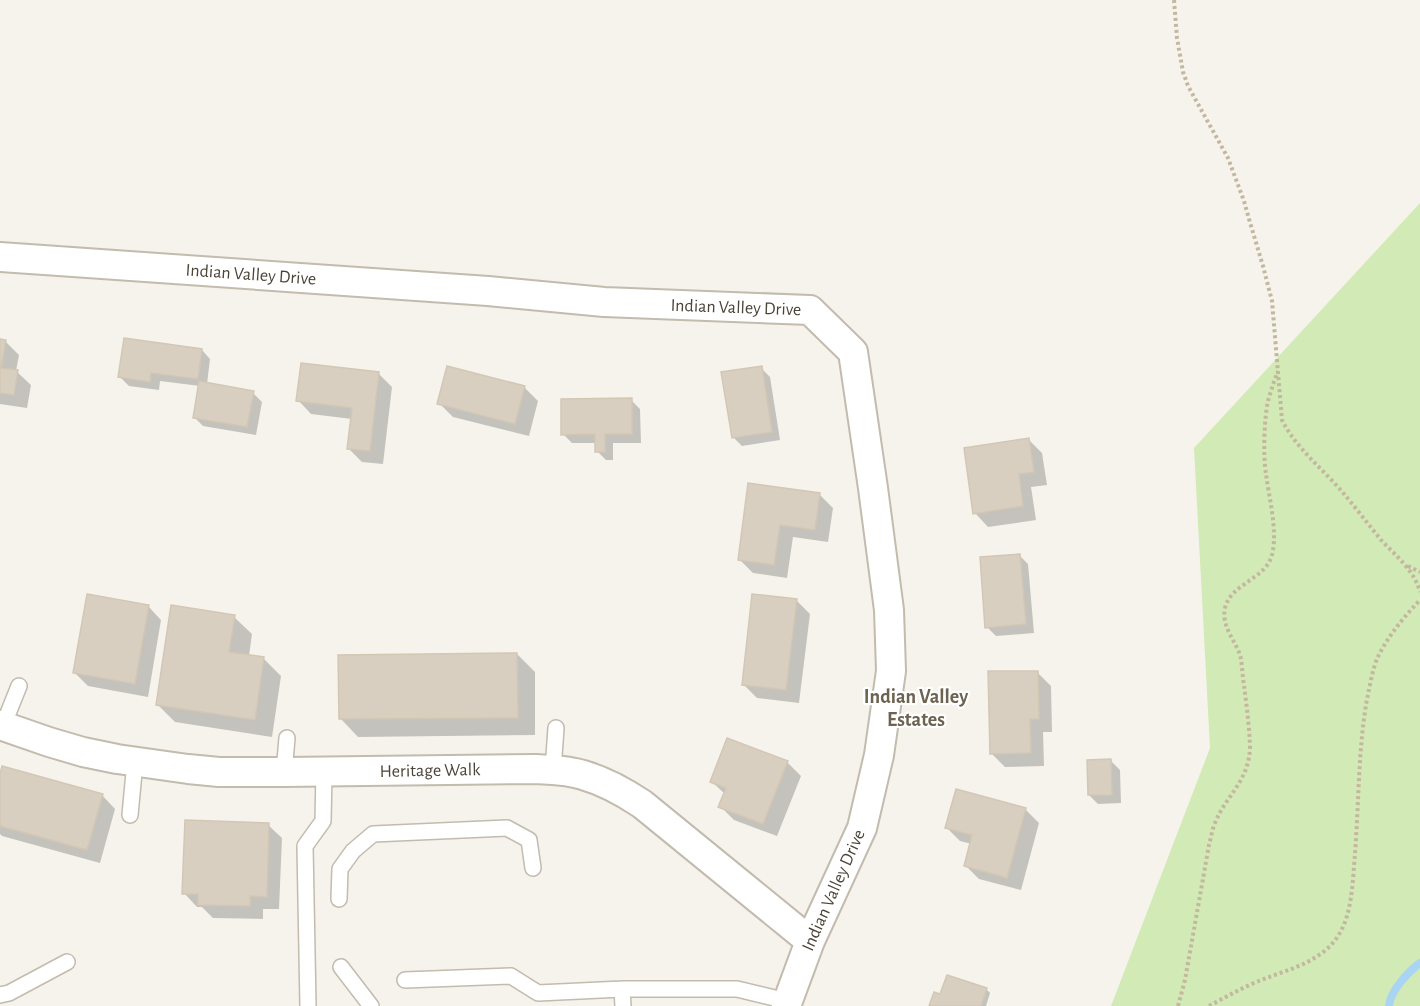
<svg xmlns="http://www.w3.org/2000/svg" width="1420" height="1006" font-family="'Alegreya Sans',sans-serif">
  <rect width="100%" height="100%" fill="#f6f3ec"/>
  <!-- green -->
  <path fill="#d2eab5" d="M1420,203V1006H1111L1210,748L1194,448Z"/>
  <!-- shadow -->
  <path fill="#0003" d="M0,341H5L19,355L16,371L31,385L27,408L0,404Z
    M202,350L210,359L207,384L253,393L262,402L256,435L203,426L194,417L200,386L160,381L159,390L129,386L120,377Z
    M448,368L525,388L538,401L529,436L453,417L439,403Z
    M761,368L770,377L780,440L742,446L733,437Z
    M379,374L392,387L383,464L362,462L348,448L352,419L311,414L298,400Z
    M631,400L640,409L641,443H613V460H606L597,451L596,443H572L563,434Z
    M1029,440L1042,453L1047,485L1031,487L1036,520L988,527L975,513Z
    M749,485L819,494L833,508L828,542L793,537L787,578L753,573L739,559Z
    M1019,555L1028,564L1034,633L996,636L987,627Z
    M796,600L810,614L799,703L757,698L743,684Z
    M148,606L161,620L148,697L88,686L75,673Z
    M234,617L252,634L249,656L264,659L281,676L272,737L175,722L157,704Z
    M517,654L535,672V735L358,737L341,719Z
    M1037,672L1051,686L1052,732H1043L1044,766L1005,767L991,753Z
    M1111,761L1120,770L1121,803L1098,804L1089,795Z
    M787,762L801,776L777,836L734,820L720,806L725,794L712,782Z
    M0,780L102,795L115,809L100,863L2,836L0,834Z
    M1025,809L1039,823L1021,890L979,879L966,866L972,844L960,841L947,828Z
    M268,825L282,838L279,909H263V919L213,918L202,907H197L184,893Z
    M986,989L990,993L986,1006H930L941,996Z"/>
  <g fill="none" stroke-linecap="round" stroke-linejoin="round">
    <!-- stream -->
    <path stroke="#a9d4f2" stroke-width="8" d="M1389,1006C1390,991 1409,971 1420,963"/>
  </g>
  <!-- building -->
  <path fill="#d8cfc1" stroke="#d3c7b4" stroke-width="1.5" d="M124,338L202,349L198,379L151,373L150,382L118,377Z
    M0,339L6,340L1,368L18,370L14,395L0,393Z
    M301,363L379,372L370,451L347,449L352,408L296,401Z
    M447,366L525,386L515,424L437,404Z
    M762,366L772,432L732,438L721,372Z
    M199,381L254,391L247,427L193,418Z
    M632,398V434H605V452H595V434L561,435V399Z
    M1029,438L1034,472L1019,474L1023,506L973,514L964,448Z
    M748,483L820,493L815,530L780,525L774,565L738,560Z
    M1020,554L1026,624L985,628L980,557Z
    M87,594L149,605L135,684L73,673Z
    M752,594L797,599L786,690L742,685Z
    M171,605L235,615L229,652L264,657L255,720L156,705Z
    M517,653L518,718L339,719L338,655Z
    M988,671H1038L1039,719H1030L1031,753L990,754Z
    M727,738L788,761L763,824L718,807L726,788L710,782Z
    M1111,759L1112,795H1088L1087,760Z
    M2,766L103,794L87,850L0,826V774Z
    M956,789L1026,808L1007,878L964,866L972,835L945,828Z
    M185,820L269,823L267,897L250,896V906L198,905V894H182Z
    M947,975L987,988L981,1006H929L934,992L940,994Z"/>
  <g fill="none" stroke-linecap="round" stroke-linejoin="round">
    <defs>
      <path id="lane" d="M3,726L19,686
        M553,770L556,728
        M284,772L287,738
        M130,815L135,762
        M339,899L340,869L353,851L373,834L507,828L529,840L533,868
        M341,967L371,1006
        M405,980L511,976L538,993L622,989H737L787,1001
        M622,989L623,1006
        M0,995L9,993L67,962
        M308,1006L305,846L323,821L324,772"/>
      <path id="street" d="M0,257L488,291L604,302L810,310L853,352L873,488L889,610L891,671L879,755L862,828L810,941L786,1006
        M0,725L49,742L83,752L117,759L188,769L219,772H284L536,769C551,770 568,770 583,775C604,781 624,792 642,804L810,941"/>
    </defs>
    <!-- lane casing -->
    <use href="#lane" stroke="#c2bbae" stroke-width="18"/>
    <!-- street casing -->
    <use href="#street" stroke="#c2bbae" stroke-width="32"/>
    <!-- path -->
    <path stroke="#c4b79f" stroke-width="4" stroke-dasharray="3 3" stroke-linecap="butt" d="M1174,0L1177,38L1183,72L1188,86L1228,158L1244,201L1249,219L1263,266L1272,301L1282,420C1295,446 1318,465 1338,487C1353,504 1367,523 1382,541C1397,557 1414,570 1420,592
      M1408,566L1420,572
      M1178,1006L1185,980L1209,845C1211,838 1212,830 1215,823C1226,795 1250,781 1250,745C1249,723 1246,700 1243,678C1242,670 1242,662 1240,655C1235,640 1221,626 1225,608C1231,583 1265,580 1272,555C1278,531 1269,498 1266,474C1263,456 1264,419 1268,401C1271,391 1274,381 1278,371
      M1209,1006C1224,998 1238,990 1254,983C1279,972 1307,967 1328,948C1353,925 1352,886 1355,854C1359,802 1358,750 1367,699C1370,686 1372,671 1377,659C1387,637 1404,617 1420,600"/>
    <!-- lane -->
    <use href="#lane" stroke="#fff" stroke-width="15"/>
    <!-- street -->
    <use href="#street" stroke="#fff" stroke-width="28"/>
  </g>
  <g text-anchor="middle" stroke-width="4.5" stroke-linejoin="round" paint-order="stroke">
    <!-- street labels -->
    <g font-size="18" fill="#4b4439" stroke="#fff">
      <text transform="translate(251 274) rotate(4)" y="6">Indian Valley Drive</text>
      <text transform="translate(736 307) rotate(2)" y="6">Indian Valley Drive</text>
      <text transform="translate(430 770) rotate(-1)" y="6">Heritage Walk</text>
      <text transform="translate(833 890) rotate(-66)" y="6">Indian Valley Drive</text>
    </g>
    <!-- neighbourhood labels -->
    <g font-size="20" font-weight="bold" fill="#6e6250" stroke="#fff">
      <text x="916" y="703">Indian Valley<tspan x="916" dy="23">Estates</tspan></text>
    </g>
  </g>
</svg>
